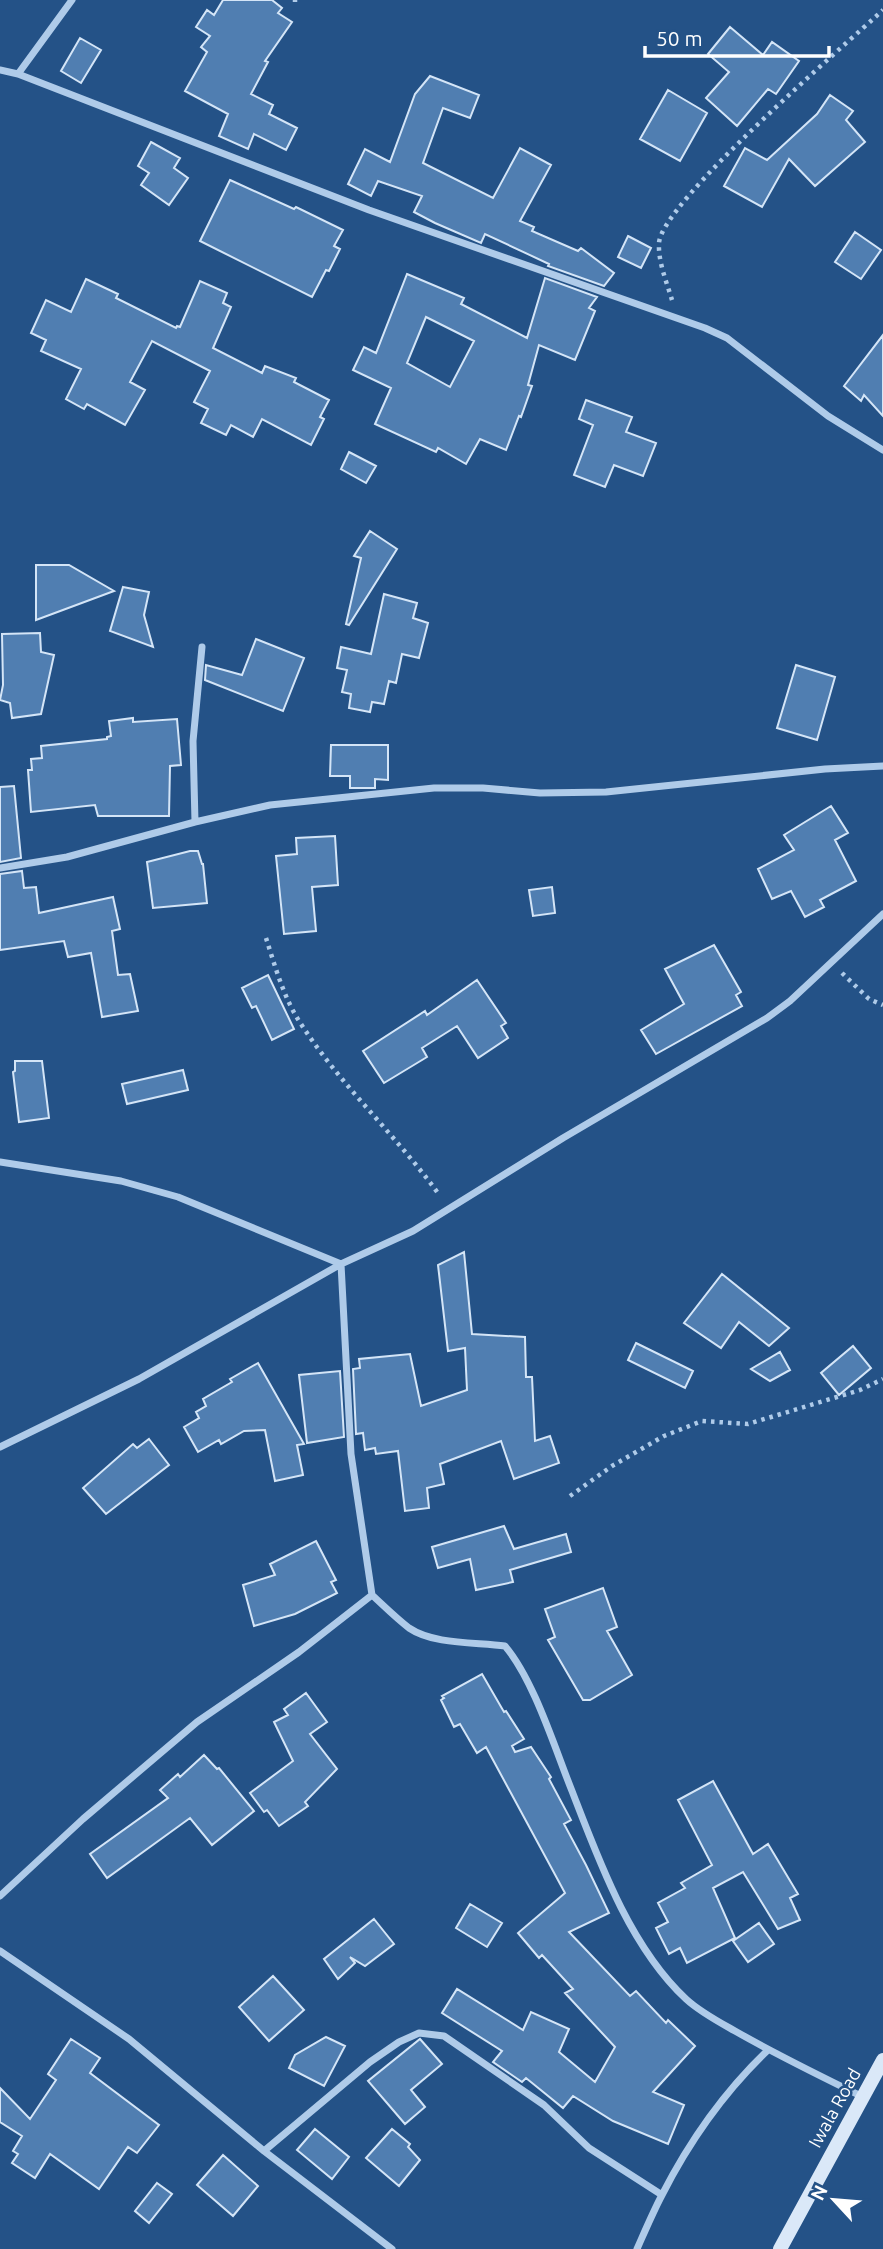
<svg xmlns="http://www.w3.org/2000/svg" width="883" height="2249" font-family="Ubuntu,sans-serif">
  <rect width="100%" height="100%" fill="#245287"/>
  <!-- building -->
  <path fill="#507eb1" stroke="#d4e5f7" stroke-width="2" fill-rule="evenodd" d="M223,0H272L282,8L278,13L292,22L265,61L268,62L251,94L273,105L269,114L297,128L286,150L254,134L248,149L219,136L228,114L185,91L207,52L201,47L210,36L196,27L207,10L214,15Z
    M730,27L763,55L772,42L799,61L776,94L768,89L737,126L706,98L729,72L708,54Z
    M80,38L101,50L81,83L61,71Z
    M430,76L479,95L470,118L443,108L423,163L493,198L520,148L551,165L520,221L534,227L532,231L578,251L581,248L614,273L604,286L548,266L549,264L485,234L481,243L435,223L414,212L422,196L378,181L371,196L348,184L365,149L390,162L415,94Z
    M668,90L707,113L680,161L640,139Z
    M830,95L853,111L846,120L865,142L815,186L789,159L762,207L724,186L745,148L767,160L817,114Z
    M151,142L180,158L174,168L188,178L169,205L141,185L149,173L138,166Z
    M230,180L294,209L296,207L343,230L334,246L340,249L329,271L326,270L312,297L200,241Z
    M855,232L881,250L861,279L835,262Z
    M628,236L651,248L641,268L618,257Z
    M407,274L464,298L461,304L527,338L545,278L597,297L589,308L595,311L575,360L539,345L528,385L532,386L521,417L519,416L506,450L480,439L466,464L438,448L436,452L375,424L391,388L353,370L364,347L376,353ZM426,317L474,341L450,387L407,363Z
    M86,279L118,294L116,298L176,328L177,326L180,327L200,281L227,293L223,303L231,307L213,348L262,373L265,366L296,378L294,382L329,400L320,417L324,419L311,445L262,419L253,437L231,425L226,435L201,423L208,409L194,402L210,371L152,341L130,382L145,390L125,425L87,404L84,409L66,399L81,369L41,351L46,340L31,333L46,300L71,312Z
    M883,335V416L864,395L861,401L844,386Z
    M586,400L632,417L626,432L656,443L643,476L614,465L605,487L574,475L593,425L579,419Z
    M349,452L376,466L366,483L341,469Z
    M370,531L397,549L349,625L346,624L361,558L354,556Z
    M36,565H69L114,591L36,620Z
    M123,587L149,592L144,615L153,647L110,631Z
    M384,594L417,603L413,618L428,623L419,658L402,654L396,683L389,681L384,704L372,702L370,712L349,708L351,694L342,692L347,670L337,668L341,647L371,654Z
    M40,633L41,652L54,655L41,714L12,718L10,703L0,700L3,685L2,634Z
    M256,639L304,658L283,711L205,680L206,665L242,675Z
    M796,665L835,677L817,740L777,728Z
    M133,718V722L177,719L181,765L170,766L169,816H98L95,805L31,812L28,770H32L31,759L42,758L41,746L107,739V737L111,736L109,721Z
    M331,745H388V780L375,779V788H350V776H330Z
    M14,786L21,858L0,862V787Z
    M831,806L848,833L835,840L856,881L820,900L824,907L805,917L791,891L772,899L758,869L794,850L784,835Z
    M335,836L338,885L312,887L316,931L284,934L276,856L297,854L296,838Z
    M190,851H198L202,864H203L207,903L153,908L147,862Z
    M22,871L24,888L36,887L39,913L113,897L120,929L112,931L118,975L130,974L138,1011L102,1017L91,953L68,957L64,941L0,950V874Z
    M552,887L555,913L533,916L529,890Z
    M714,945L741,992L736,995L742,1006L656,1054L641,1030L684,1004L665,969Z
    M268,975L294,1029L272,1040L256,1006L252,1008L242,988Z
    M477,980L506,1023L501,1026L508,1038L478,1058L457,1026L422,1048L427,1057L384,1083L363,1051L425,1011L427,1015Z
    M15,1061H42L49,1118L19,1122L13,1072L15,1071Z
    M183,1070L188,1090L127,1104L122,1084Z
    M464,1252L472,1334L525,1337L526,1377H532L535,1441L550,1436L559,1463L514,1479L501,1441L440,1464L444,1484L427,1488L429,1508L405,1511L398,1451L376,1454L375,1448L365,1450L363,1433L356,1434L353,1369L360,1368L359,1359L410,1354L421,1406L467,1390L465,1348L448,1351L438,1265Z
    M722,1274L789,1328L769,1346L739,1322L721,1348L684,1323Z
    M636,1343L693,1371L685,1388L628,1360Z
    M853,1346L871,1368L839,1395L821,1373Z
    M780,1352L790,1370L770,1381L751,1369Z
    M258,1363L304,1444L297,1445L303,1475L275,1481L265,1430L244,1431L221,1444L219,1440L198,1452L184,1427L199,1418L196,1412L206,1406L203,1399L232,1382L230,1379Z
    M340,1371L344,1437L307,1443L299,1375Z
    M149,1439L169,1465L106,1514L83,1488L133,1444L137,1448Z
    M504,1526L514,1549L566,1534L571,1552L510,1570L513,1582L476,1590L470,1559L438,1568L432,1547Z
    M316,1541L336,1580L331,1582L337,1593L295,1614L254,1626L243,1585L275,1575L270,1564Z
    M603,1588L617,1627L607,1631L632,1675L590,1700H583L548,1640L555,1637L545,1609Z
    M482,1674L504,1712L506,1711L524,1739L512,1746L515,1752L531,1747L551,1777L549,1779L571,1820L564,1824L586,1865L609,1913L569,1932L630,1996L636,1991L666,2023L668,2020L695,2046L653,2092L684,2105L668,2144L613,2121L573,2096L563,2108L526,2078L522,2082L493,2062L502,2051L442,2013L457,1989L523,2030L531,2012L569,2029L559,2052L595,2082L615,2047L565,1993L573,1989L542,1955L539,1958L518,1933L565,1893L486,1747L477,1753L460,1724L454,1727L441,1700L444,1698L442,1696Z
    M306,1693L327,1722L310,1734L337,1769L305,1802L308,1806L279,1826L267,1810L264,1812L250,1793L293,1761L274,1722L288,1715L284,1709Z
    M204,1755L217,1769L219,1768L254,1811L212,1845L190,1818L107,1878L90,1854L168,1798L160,1790L178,1774L180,1777Z
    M713,1781L753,1854L768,1844L798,1894L790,1898L800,1920L778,1929L743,1872L713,1888L735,1938L687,1963L680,1948L669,1954L656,1928L668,1922L658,1903L685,1888L681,1883L712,1865L678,1800Z
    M470,1904L502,1923L487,1947L456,1928Z
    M374,1919L394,1944L365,1966L350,1957L355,1963L338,1979L324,1959Z
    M759,1923L774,1944L748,1962L733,1941Z
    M273,1976L304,2010L269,2041L239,2007Z
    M326,2037L345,2046L324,2086L289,2068L295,2055Z
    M71,2039L100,2058L90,2073L159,2125L137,2153L128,2147L99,2189L50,2154L35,2178L12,2163L18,2154L13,2151L22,2136L0,2122V2088L30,2119L56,2080L48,2074Z
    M420,2039L442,2064L411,2090L425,2107L405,2124L368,2081Z
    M315,2129L349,2157L332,2179L297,2150Z
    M392,2129L410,2144L408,2147L420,2160L399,2186L366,2158Z
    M223,2155L258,2186L233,2216L197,2185Z
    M157,2183L172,2194L149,2223L135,2211Z"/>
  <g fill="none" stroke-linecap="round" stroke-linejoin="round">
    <!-- path -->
    <path stroke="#afcbe9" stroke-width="4.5" stroke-dasharray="3.5 5" stroke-linecap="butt" d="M295,2V0
      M672,300C667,283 658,262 659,243C662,202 844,46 883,10
      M266,938C275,966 284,999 301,1024C341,1086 397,1136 440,1196
      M842,973L869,999L883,1005
      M570,1496L612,1466L664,1436L702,1421L748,1424L860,1390L883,1379"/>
    <!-- street -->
    <path stroke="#afcbe9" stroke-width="7" d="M0,70L18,74L369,210L705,328L727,338L828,416L883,450
      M18,74L72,0
      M195,822L193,741L202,647
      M0,868L67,857L195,822L270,805L434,788H483L540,793L606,792L825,769L883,766
      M0,1162L121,1181L178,1197L341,1264L351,1454L372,1595C384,1606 396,1618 409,1628C434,1645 477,1642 505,1646C534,1680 555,1749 572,1791C599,1861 630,1947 686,1999C700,2012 719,2022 735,2031C777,2055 820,2076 863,2097
      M0,1447L139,1379L341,1264L413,1231L563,1138L767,1018L790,1001L883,914
      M0,1896L83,1819L197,1722L299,1652L372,1595
      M0,1951L129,2039L264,2151L392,2249
      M264,2151L370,2062L399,2042L419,2033L444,2036L544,2105L589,2148L662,2195
      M637,2249C645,2231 653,2212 662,2195C689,2142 725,2091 768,2050"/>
    <!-- secondary -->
    <path stroke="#dae8f8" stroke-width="14" d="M780,2249L883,2060"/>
  </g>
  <g text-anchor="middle" stroke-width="5" stroke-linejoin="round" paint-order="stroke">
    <!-- street labels -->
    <g font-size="18" fill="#fff" stroke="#245287">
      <text transform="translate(835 2108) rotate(-61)" y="6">Iwala Road</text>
    </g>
  </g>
  <!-- north arrow -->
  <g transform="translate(834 2200) rotate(296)" stroke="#245287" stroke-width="5" paint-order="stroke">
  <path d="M0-5L12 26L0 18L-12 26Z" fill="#ffffff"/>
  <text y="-10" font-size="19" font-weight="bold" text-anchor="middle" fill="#ffffff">N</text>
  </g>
  <!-- scale -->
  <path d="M645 46v10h184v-10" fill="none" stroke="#ffffff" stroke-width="3.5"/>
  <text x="656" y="46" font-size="21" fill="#ffffff" stroke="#245287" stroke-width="5" paint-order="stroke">50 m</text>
</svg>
